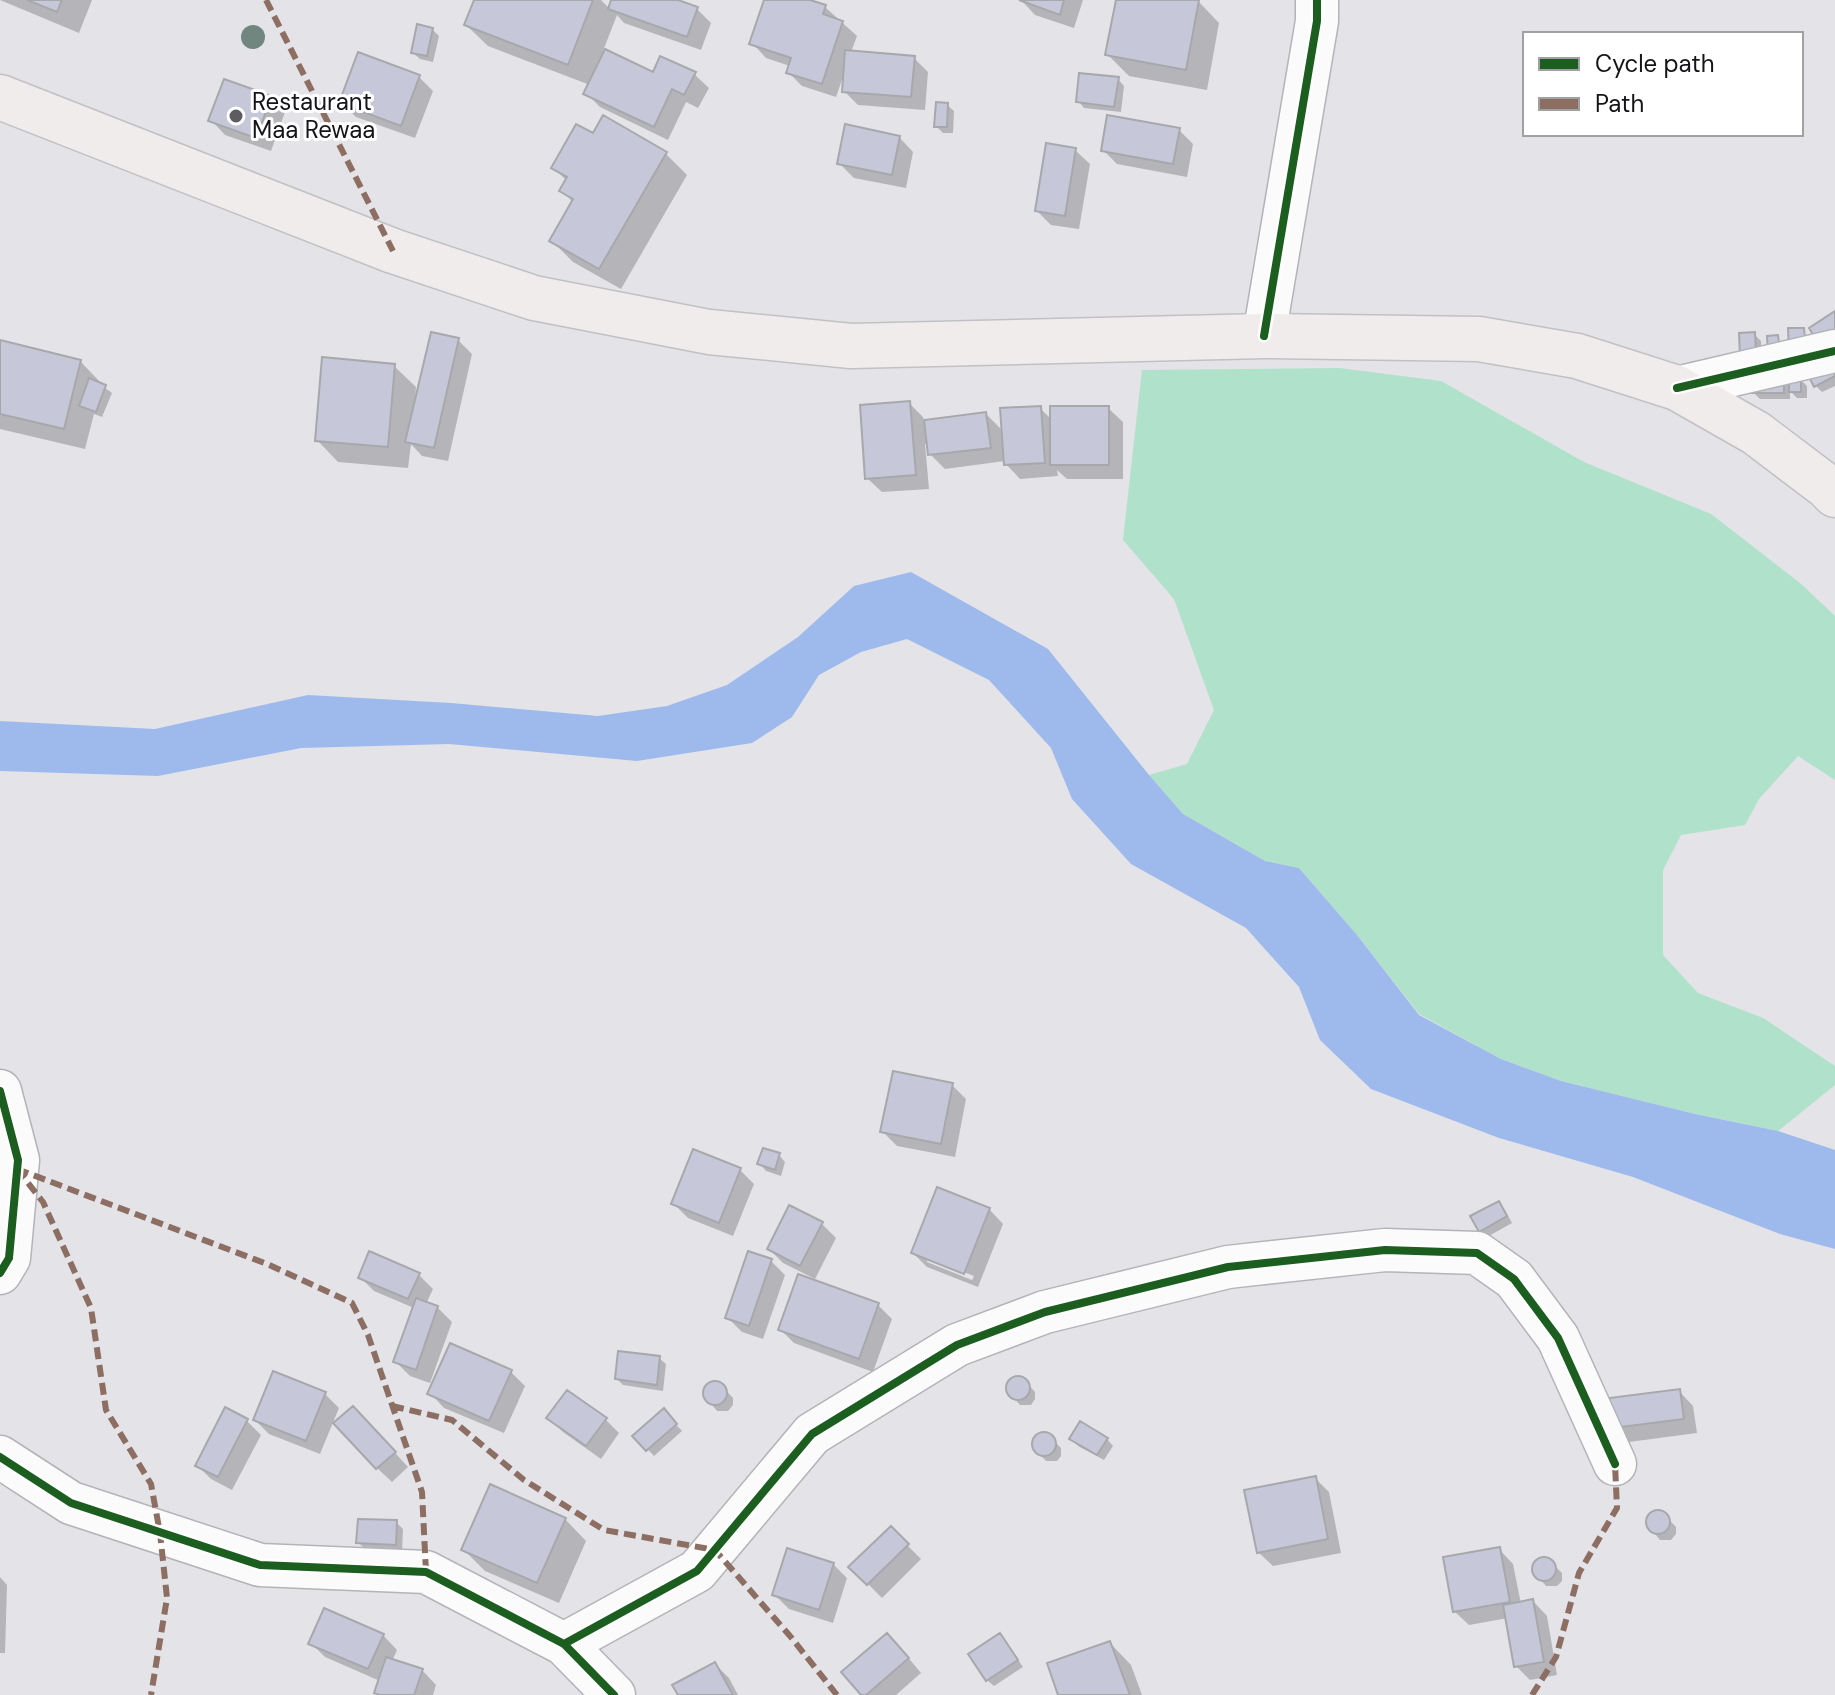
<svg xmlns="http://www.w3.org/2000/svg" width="1835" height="1695" font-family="'DM Sans',sans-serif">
  <rect width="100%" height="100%" fill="#e3e3e8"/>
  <!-- green -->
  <path fill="#b0e1ca" d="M1339,368L1441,381L1584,462L1711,514L1800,583L1835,616V780L1798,756L1759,799L1745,825L1681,835L1663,870V955L1698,993L1763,1018L1835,1066V1085L1778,1131L1695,1114L1561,1081L1501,1059L1419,1014L1357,935L1299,868L1265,861L1183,814L1149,775L1187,764L1214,710L1174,599L1123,540L1142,370Z"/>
  <!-- water -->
  <path fill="#9ebaec" d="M911,572L1048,649L1149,775L1183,814L1265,861L1299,868L1357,935L1419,1015L1501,1059L1561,1081L1695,1114L1778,1131L1835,1150V1249L1780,1234L1633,1177L1499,1138L1371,1089L1320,1040L1299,987L1246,928L1131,864L1072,799L1051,748L989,680L907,639L861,652L819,675L792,717L752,743L637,761L449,744L301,748L158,776L0,771V721L155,729L308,695L451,703L598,716L667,706L727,685L798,637L854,586Z"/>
  <!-- shadow -->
  <path fill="#0003" fill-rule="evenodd" d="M0,0H92L79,33Z
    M476,0H601L610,9L613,0H672L697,9L711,23L701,50L624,23L617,15L603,51L654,75L694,74L709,88L698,108L686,102L668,140L600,107L586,93L590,85L488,46L466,25Z
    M766,0H804L825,7L857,36L851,52L914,58L928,72L925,110L858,105L844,91V74L836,97L802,86L788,72L790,66L766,58L752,43Z
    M1021,0H1083L1074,28L1035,15Z
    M1118,0L1198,1L1219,23L1207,90L1129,76L1107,54Z
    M432,29L439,36L433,62L420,59L413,53Z
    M419,77L433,91L415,138L356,117L341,102Z
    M1118,79L1124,86L1121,112L1084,108L1078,101Z
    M271,98L285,112L271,151L225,135L211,120Z
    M947,105L954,111L953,133H943L936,126Z
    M1179,130L1193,144L1187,177L1117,164L1103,150Z
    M594,136L665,153L687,175L621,289L573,262L551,240L573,202L562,191L567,181L553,167Z
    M899,137L913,152L906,188L854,178L839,163Z
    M1075,150L1090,164L1079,229L1051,225L1037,211Z
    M1754,334L1761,341L1762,361L1741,335Z
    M458,340L472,354L448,461L422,456L411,444L408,468L338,462L317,440L394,366L416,387L415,399L417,400Z
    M0,342L80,361L101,383V385L112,393L102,417L94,414L85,449L0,429Z
    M1835,367V386L1822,392L1816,386Z
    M1800,379L1807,386V398H1797L1790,391V399H1760L1753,392L1783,380L1791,388Z
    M909,403L923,417L924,422L986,414L1004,432L1040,408L1052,420L1108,408L1123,422V479H1067L1057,470L1058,476L1020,479L1006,464L1005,461L945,469L930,454L929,444H925L929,489L882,492L867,478Z
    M952,1085L966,1099L955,1157L897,1146L883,1132Z
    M779,1155L785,1162L781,1176L766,1171L760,1164Z
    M740,1170L754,1184L733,1236L688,1218L674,1204Z
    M1498,1204L1505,1210L1512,1223L1487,1237L1480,1231Z
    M989,1209L1003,1224L978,1287L927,1267L913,1253ZM927,1258L974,1276L972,1280L927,1262Z
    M822,1224L836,1238L815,1279L783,1263L769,1249Z
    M771,1261L785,1275L763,1339L742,1332L727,1317Z
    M419,1275L433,1289L426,1304L437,1307L452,1322L430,1383L410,1376L396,1362L414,1308L374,1291L360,1277Z
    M878,1305L892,1319L873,1372L794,1343L780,1329Z
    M659,1358L666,1364L663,1391L623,1385L617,1379Z
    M511,1372L525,1386L504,1433L444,1408L430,1393Z
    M1013,1378H1022L1035,1392V1399L1031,1405H1020L1007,1390L1008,1382Z
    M711,1384H720L733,1398V1405L728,1411H717L705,1396L706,1388Z
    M1679,1391L1693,1406L1697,1433L1629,1442L1614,1427Z
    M325,1394L339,1408L320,1454L269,1434L255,1420Z
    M549,1418L605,1419L619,1433L601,1459L563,1432Z
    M670,1418L682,1431L654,1456L635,1436Z
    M247,1421L261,1435L232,1490L211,1479L197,1465Z
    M367,1422L408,1467L392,1482L377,1468Z
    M1039,1434L1048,1435L1061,1448V1456L1057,1461H1046L1033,1447L1034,1439Z
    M1072,1439H1107L1113,1446L1104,1460L1078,1446Z
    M1315,1478L1329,1492L1341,1553L1273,1566L1258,1552Z
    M1654,1513H1663L1676,1527V1534L1671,1540H1660L1648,1525L1649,1517Z
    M565,1519L586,1541L559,1603L485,1571L463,1549Z
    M396,1522L403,1529L402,1551L365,1549L358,1542Z
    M891,1529L921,1559L882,1598L851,1567Z
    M1499,1549L1513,1564L1521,1604L1533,1601L1547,1616L1557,1675L1530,1680L1516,1666L1508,1618L1469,1625L1454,1611Z
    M1540,1559L1549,1560L1562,1573V1581L1557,1586H1546L1534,1572L1535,1564Z
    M833,1564L847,1578L833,1623L789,1609L775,1595Z
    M0,1577L7,1585L5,1653H0Z
    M383,1635L397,1650L392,1661L422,1670L436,1685L433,1695H379L377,1693L380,1681L325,1657L311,1643Z
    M1000,1635L1006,1642L1023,1667L994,1686L987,1680Z
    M1110,1643L1131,1665L1142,1695H1060Z
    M901,1649L921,1673L896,1695H864Z
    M715,1664L729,1678L738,1695H680Z"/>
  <!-- building -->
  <path fill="#c6c8d9" stroke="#a7a8ac" stroke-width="2" d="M27,0H62L57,12Z
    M474,0H593L568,65L464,25Z
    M611,0H678L698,7L687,37L608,9Z
    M764,0H810L826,5L823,14L843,21L822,84L786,73L791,58L749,44Z
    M1019,0H1064L1060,15Z
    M1116,0H1199L1186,70L1105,55Z
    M417,24L433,28L427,56L411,53Z
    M605,49L653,72L660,56L696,72L684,95L672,89L654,127L583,94Z
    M845,50L915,56L911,97L842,92Z
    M358,52L420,75L401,126L339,103Z
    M1079,73L1119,77L1114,107L1076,102Z
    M224,79L272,96L256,138L208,121Z
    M936,102L948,103L947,127H934Z
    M603,115L667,152L599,269L549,241L573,199L559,191L567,177L551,168L576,124L593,133Z
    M1107,115L1180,128L1173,164L1101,151Z
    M845,124L900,136L892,175L837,164Z
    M1046,143L1076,148L1065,216L1035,211Z
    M1835,311V334L1819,344L1809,328Z
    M1788,328H1804L1806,351L1789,352Z
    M431,332L459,338L434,448L405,442Z
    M1755,332L1756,355L1740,356L1739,333Z
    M1778,335L1780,352L1768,353L1767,336Z
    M0,340L81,360L64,429L0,414Z
    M322,357L395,364L388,447L315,441Z
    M1835,366V376L1814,387L1808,375Z
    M1801,377V392H1789V378Z
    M89,378L106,385L96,412L79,406Z
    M1784,378V393H1751V379Z
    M910,401L916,475L865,479L860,405Z
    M1041,406L1045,463L1004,465L1000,408Z
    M1050,406H1109V465H1050Z
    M986,412L991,448L928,455L924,420Z
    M893,1071L953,1083L941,1144L880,1132Z
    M763,1148L780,1153L775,1170L757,1164Z
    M693,1149L741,1168L719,1223L671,1204Z
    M937,1187L990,1208L964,1274L911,1253Z
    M1499,1201L1507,1216L1479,1232L1470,1216Z
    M789,1205L823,1222L800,1266L767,1249Z
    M369,1251L420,1273L408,1299L358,1278Z
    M748,1251L772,1259L749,1326L725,1318Z
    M798,1274L879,1303L859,1359L778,1330Z
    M416,1298L438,1306L416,1370L393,1362Z
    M450,1343L512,1370L489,1421L427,1394Z
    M618,1351L660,1356L657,1385L615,1379Z
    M273,1371L326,1392L306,1441L253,1420Z
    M1006 1388a12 12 0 1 1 24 0a12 12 0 1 1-24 0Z
    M703 1393a12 12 0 1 1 24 0a12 12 0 1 1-24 0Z
    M1680,1389L1684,1419L1613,1428L1609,1398Z
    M567,1390L607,1418L586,1446L546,1418Z
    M353,1406L396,1452L376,1469L333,1423Z
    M225,1407L248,1419L218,1477L195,1466Z
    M664,1408L677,1424L646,1451L632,1436Z
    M1080,1421L1108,1438L1097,1455L1069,1439Z
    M1032 1444a12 12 0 1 1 24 0a12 12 0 1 1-24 0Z
    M1316,1476L1328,1539L1257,1553L1244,1490Z
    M490,1484L566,1518L537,1583L461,1550Z
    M1646 1522a12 12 0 1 1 24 0a12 12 0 1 1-24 0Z
    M358,1519L397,1520L396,1545L356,1543Z
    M891,1526L909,1544L867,1585L848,1567Z
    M1500,1547L1510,1602L1453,1612L1443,1557Z
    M787,1548L834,1563L819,1610L772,1595Z
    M1532 1569a12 12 0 1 1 24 0a12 12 0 1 1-24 0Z
    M1533,1599L1544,1662L1514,1667L1503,1605Z
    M324,1608L384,1634L368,1669L308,1644Z
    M887,1633L909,1658L866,1695H861L841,1672Z
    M1000,1633L1018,1660L986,1681L968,1654Z
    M1110,1641L1130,1695H1058L1047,1663Z
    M386,1657L423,1669L414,1695H380L374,1693Z
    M715,1662L733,1695H678L672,1685Z"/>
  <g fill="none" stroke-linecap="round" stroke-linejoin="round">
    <defs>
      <path id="minor" d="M1264,336L1317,21V0
        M1677,388L1835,351
        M0,1091L18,1160L9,1258L0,1273
        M0,1457L71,1503L260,1565L426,1572L564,1644L614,1695
        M564,1644L697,1571L812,1434L957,1345L1045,1312L1228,1267L1385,1250L1477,1253L1514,1279L1558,1338L1615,1464"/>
      <path id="highway" d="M0,97L393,251L534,298L709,332L851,346L1264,336L1479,339L1577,356L1677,388L1756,433L1826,486L1835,495"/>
    </defs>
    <!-- minor casing -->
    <use href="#minor" stroke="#b3b4b8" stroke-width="45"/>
    <!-- highway casing -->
    <use href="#highway" stroke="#c1c1c5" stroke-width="47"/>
    <!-- minor -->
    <use href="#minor" stroke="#fbfbfc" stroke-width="42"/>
    <!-- highway -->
    <use href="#highway" stroke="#f1ecec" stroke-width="44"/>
    <!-- quiet -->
    <path stroke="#8d6e63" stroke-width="6" stroke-dasharray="12 6" stroke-linecap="butt" d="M266,0L393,251
      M17,1169L267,1264L352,1303L368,1335L422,1492L426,1572
      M17,1169L43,1202L91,1308L106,1410L151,1484L160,1533L167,1598L151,1695
      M392,1406L452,1420L524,1480L604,1530L715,1550L790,1636L837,1695
      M1532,1695L1556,1657L1579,1573L1617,1508L1615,1464"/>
    <defs>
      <path id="cycleway" d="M1264,336L1317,21V0
        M1677,388L1835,351
        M0,1091L18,1160L9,1258L0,1273
        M0,1457L71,1503L260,1565L426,1572L564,1644L614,1695
        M564,1644L697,1571L812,1434L957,1345L1045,1312L1228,1267L1385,1250L1477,1253L1514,1279L1558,1338L1615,1464"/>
    </defs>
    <!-- cycleway casing -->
    <use href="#cycleway" stroke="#fff" stroke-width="13"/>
    <!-- cycleway -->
    <use href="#cycleway" stroke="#1b5e20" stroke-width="8"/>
  </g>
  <!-- trees -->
  <circle fill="#71867e" cx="253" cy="37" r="12"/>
  <!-- markers -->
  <circle fill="#5d5d61" stroke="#fff" stroke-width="3" cx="236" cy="116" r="8"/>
  <g text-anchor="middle" stroke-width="6" stroke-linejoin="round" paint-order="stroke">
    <!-- poi labels -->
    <g font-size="24" fill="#151519" stroke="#fff" text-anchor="start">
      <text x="252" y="110">Restaurant<tspan x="252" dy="28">Maa Rewaa</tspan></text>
    </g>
  </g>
  <!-- legend -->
  <rect x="1523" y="32" width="280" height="104" fill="#ffffff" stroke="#a1a1a3" stroke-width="2"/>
  <rect x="1539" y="58" width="40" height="12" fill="#1b5e20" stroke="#a1a1a3" stroke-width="2"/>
  <text x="1595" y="72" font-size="24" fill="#151519">Cycle path</text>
  <rect x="1539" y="98" width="40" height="12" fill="#8d6e63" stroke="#a1a1a3" stroke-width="2"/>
  <text x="1595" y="112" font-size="24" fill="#151519">Path</text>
</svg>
